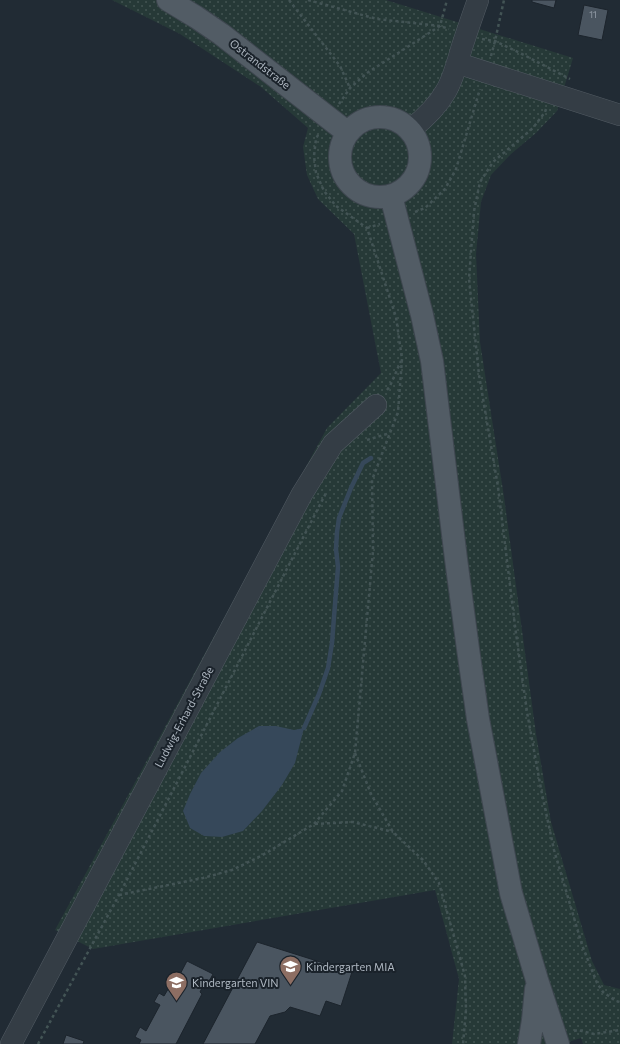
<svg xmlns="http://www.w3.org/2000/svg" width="620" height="1044" font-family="Commissioner,sans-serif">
  <defs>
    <pattern id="grass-dots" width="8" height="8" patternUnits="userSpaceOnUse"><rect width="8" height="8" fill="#263937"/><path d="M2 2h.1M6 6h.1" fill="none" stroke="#435452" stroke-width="1.8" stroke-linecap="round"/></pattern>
  </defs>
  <rect width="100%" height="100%" fill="#212b34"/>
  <!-- grass -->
  <path fill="url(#grass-dots)" d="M112,0H386L573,58L557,111L536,133L511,154L491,175L481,202L476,254L480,342L504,497L536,734L551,822L592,961L604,985L620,989V1044H583L581,1038L562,1044H452L459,979L435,890L93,949L55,930L327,428L381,373L354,234L318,199L307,175L303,147L308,128L261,87L180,34Z"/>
  <!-- water -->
  <path fill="#36485a" d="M259,726H276L294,730L304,728L295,763L282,785L262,811L243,831L222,837L204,836L190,828L183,811L190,794L201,773L220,752L238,738Z"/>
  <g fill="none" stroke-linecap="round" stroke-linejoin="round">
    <!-- stream -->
    <path stroke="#36485a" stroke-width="4.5" d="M304,728L319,694L328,668L332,643L334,617L338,567L336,549L337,532L339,518L351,488L363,463L371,458"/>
  </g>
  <!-- building -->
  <path fill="#4a5560" stroke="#1c242c" d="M532,0H556L554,8L532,2Z
    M584,5L608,10L602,40L578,35Z
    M257,942L352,972L341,1006L326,1001L320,1016L290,1007L285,1012L270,1016L255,1044H203Z
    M187,961L213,974L205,989L202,988L200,992L202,994L176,1044H139L141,1040L135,1037L140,1027L146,1031L160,1005L154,1002L159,993L164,996L174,979L177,980Z
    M66,1035L84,1041L83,1044H63Z"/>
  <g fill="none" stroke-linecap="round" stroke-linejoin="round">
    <defs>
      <path id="minor" d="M457,63L620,115
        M410,130C424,119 437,107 446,91C453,79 457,64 461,50C466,34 472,17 478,0
        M11,1044L302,494L333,444L376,405"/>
      <path id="major" d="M168,0L196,17L221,34L348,133
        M340 157a40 40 0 1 1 80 0a40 40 0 1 1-80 0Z
        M391,196L422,315L432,361L456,559L468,649L478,719L511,893L537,980L558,1044
        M529,1044L533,1020L536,989"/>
    </defs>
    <!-- minor casing -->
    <use href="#minor" stroke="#525b63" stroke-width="22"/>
    <!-- major casing -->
    <use href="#major" stroke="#3e464f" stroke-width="24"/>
    <!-- path -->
    <path stroke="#435455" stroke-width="2.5" stroke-dasharray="3 3" stroke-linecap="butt" d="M289,0L340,66L350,88
      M308,0L377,19L440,26L449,29
      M482,39L495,41L522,54L570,79
      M491,56L495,41L504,0
      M339,104L350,88L367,73L440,26L447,0
      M546,109L545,112L533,128L493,162L480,182L474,211L469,279L479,375L498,487L515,626L527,712L541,789L554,850L582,945L597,983L603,992L616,1001L620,1002
      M415,212L425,208L445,189L456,169L480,89
      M367,228L380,224
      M387,390L390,386L401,361
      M367,440L390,433
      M355,753L371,794L393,832L423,860L439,883L465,976L466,1010L463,1044
      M315,824L353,822L393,832
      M119,895L203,878L232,870L261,856L314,824L342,791L355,753L373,551L372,480L398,412L402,359L396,317L367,228L336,206L324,191L316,173L314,156L316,139L319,133
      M574,1031L578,1030L594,1034L620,1030
      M38,1044L119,895L326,493"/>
    <!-- minor -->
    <use href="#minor" stroke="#343d45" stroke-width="21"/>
    <!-- major -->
    <use href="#major" stroke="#525c65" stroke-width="22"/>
  </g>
  <!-- icons -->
  <defs>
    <symbol id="school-pin" viewBox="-11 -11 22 30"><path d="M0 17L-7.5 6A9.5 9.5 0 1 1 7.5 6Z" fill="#8d6e63" stroke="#1a222a"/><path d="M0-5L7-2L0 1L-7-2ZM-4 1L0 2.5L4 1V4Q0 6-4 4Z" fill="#fff"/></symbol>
  </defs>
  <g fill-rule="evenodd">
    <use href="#school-pin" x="278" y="954" width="25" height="34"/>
    <use href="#school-pin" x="164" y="970" width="25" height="34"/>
  </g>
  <g text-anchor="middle" stroke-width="4" stroke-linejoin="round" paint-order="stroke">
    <!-- number labels -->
    <g font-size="9" fill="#969faa">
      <text x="593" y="18">11</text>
    </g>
    <!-- street labels -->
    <g font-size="11" fill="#afb8c2" stroke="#1a222a">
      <text transform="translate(260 64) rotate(38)" y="4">Ostrandstraße</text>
      <text transform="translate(184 717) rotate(-62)" y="4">Ludwig-Erhard-Straße</text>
    </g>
    <!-- poi labels -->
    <g font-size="11" fill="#afb8c2" stroke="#1a222a" text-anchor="start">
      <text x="306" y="971">Kindergarten MIA</text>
      <text x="192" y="987">Kindergarten VIN</text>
    </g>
  </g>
</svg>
